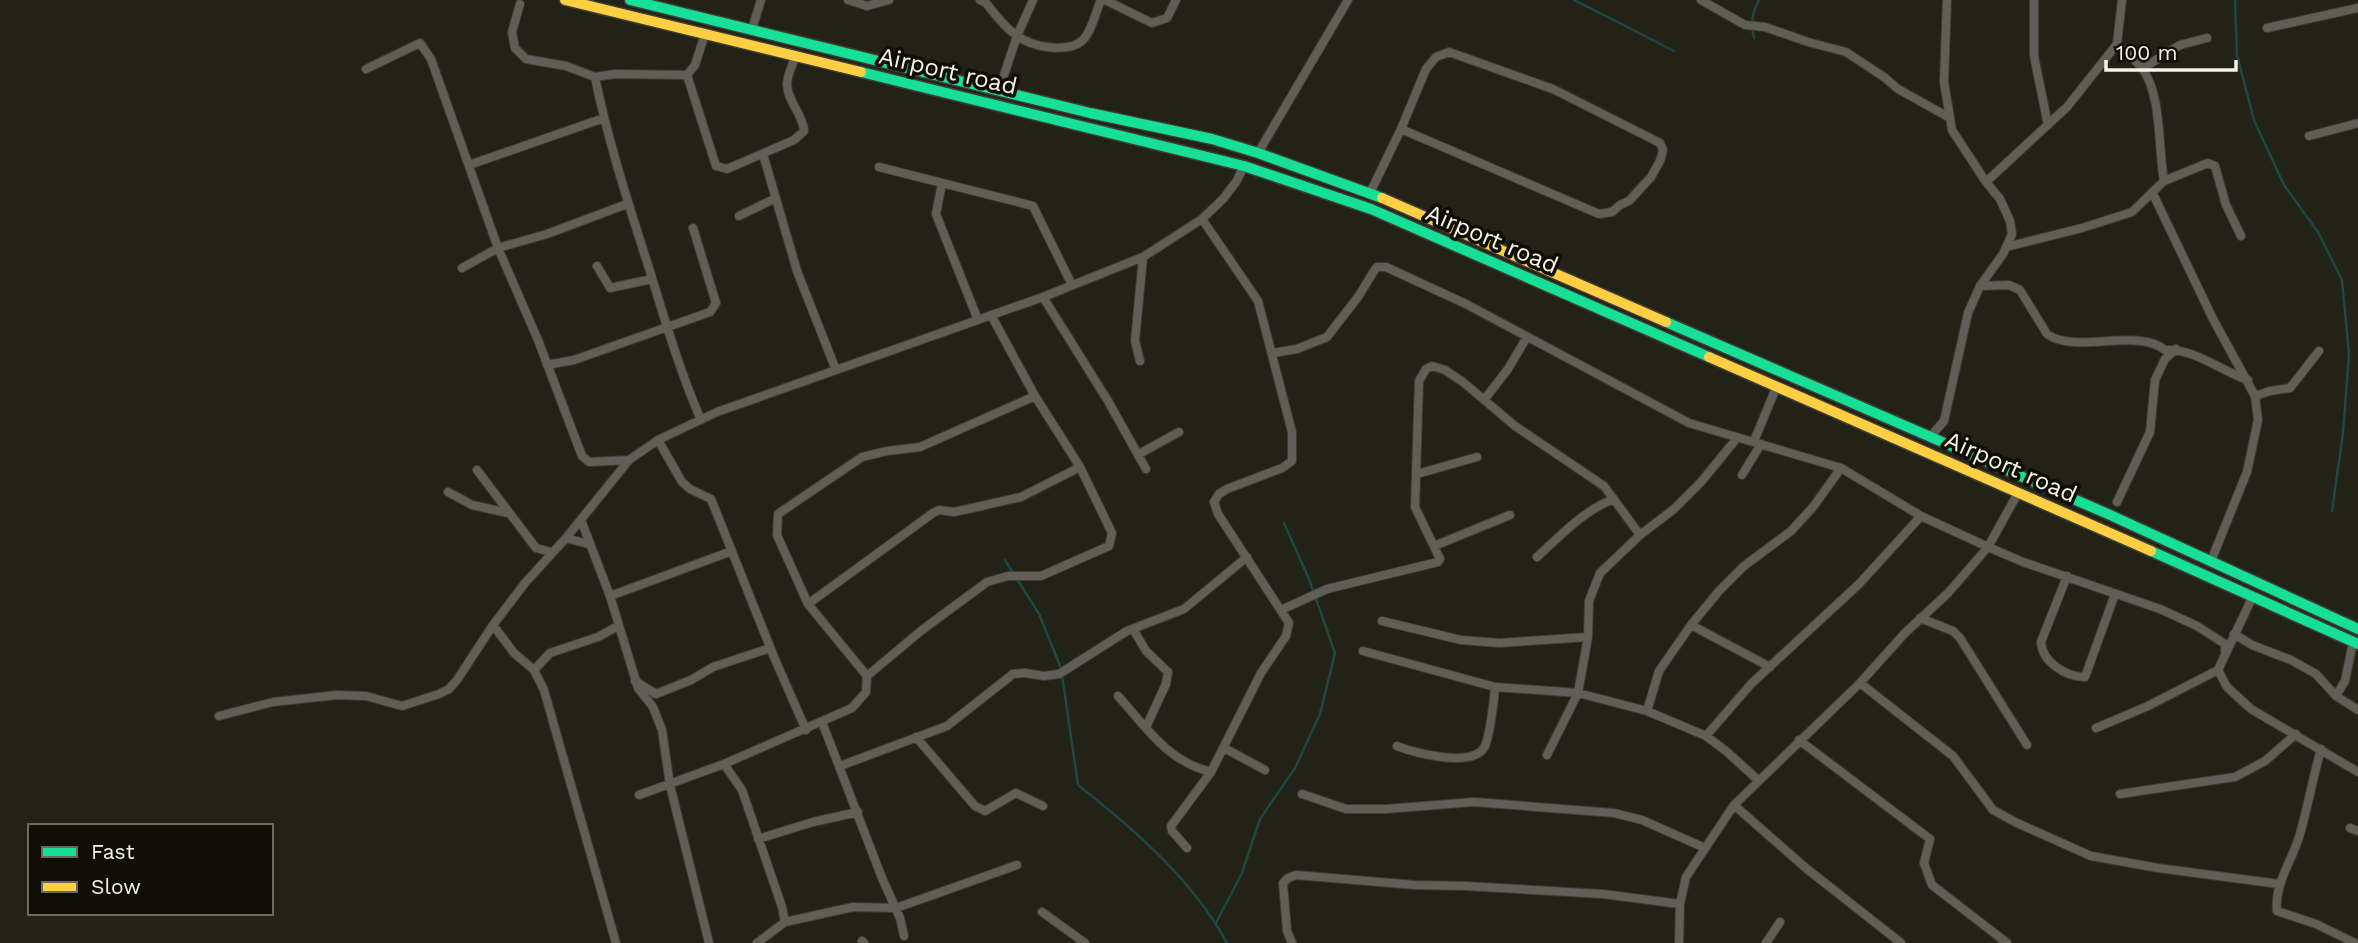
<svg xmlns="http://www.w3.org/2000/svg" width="2358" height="943" font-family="'Work Sans',sans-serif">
  <rect width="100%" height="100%" fill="#232217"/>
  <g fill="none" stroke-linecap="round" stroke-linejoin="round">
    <!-- stream -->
    <path stroke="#1e4746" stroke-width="2.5" d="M1574,0L1674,51
      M2235,0L2237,55L2254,120L2284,185L2318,232L2342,280L2349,354L2343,433L2332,511
      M1754,38C1750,25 1753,11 1759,0
      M1005,560L1039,614L1061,668
      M1062,675L1078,785C1135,830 1192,879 1227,943
      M1216,923L1242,873L1260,819L1295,768L1320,714L1335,653L1309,579L1284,523"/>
    <defs>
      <path id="street" d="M848,0L867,6L889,0
        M980,0L986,3C995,14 1004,27 1016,35C1031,47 1068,54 1083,40C1092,31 1096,11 1101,0
        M1105,0L1152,23L1167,18L1176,0
        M1701,0L1745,25L1765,27L1808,42L1846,52L1884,77L1898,89L1950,118
        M2034,0V56L2048,125
        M520,4L512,32L515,48L526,59L566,66L595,77L615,74L687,75L695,65L705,34
        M2267,28L2358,8
        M752,29L761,0
        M2143,68L2180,45L2207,38
        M366,69L420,43L431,59L498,248L538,340L582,456L589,462L629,460
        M687,75L716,166L727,169L794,140L804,131C803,114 787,101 787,84C787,75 793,65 795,57
        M595,77C609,146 631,211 652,278C667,327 681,374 701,420
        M999,90L1017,36L1033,0
        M2309,136L2358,123
        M1258,153L1348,0
        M763,154L797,271L836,370
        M469,165L604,118
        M879,167L1033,206L1072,285
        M2164,181L2208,163L2215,166L2226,205L2241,236
        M1986,182L2067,107L2117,44
        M942,183L936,214L978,320
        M1370,193L1401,129L1426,69L1436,57L1449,52L1553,89L1660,143L1663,150L1660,161L1651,177L1629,201L1620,205L1612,212L1599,214L1401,129
        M2153,194L2213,319L2255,396L2258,420L2247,472L2211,561
        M739,216L776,198
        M2006,247L2082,228L2132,212L2164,181C2158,149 2162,92 2141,67C2134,58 2125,51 2117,44L2122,0
        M597,266L610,288L652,279
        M462,268L498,248L547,234L627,204
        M1980,286L2009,285L2020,290L2047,334C2076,355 2138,327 2165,350C2194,348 2221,371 2248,380
        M1043,297L1108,401L1146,469
        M1273,353L1297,349L1327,337L1358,297L1374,271L1377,267H1386L1466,304L1689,423L1841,468L1921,516L1988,547L2023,562L2160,609L2197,626L2225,644V652
        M1140,361L1135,341L1143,257
        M547,365L574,360L710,312L716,303L693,228
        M2255,396L2270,391L2290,388L2319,351
        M1484,400L1508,369L1527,337
        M1930,437L1944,421L1968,313L1980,286L2003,254L2012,234L2010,221L2000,199L1986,182L1952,130L1944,82L1947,0
        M658,440L682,482L690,489L711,499L774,657L806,730
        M1754,441L1776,388
        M1139,454L1179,432
        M477,470L536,548L551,552
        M1417,474L1477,457
        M1742,475L1761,444
        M448,492L472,505L508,513
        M2117,502L2150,432L2155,380L2165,359L2176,349
        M581,520L610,596L638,688L653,707L662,730L670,785L709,943
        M566,538L588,544
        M1434,546L1510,515
        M1537,557C1560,536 1584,510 1614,499
        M2067,576L2041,642C2042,662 2066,677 2085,677L2115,594
        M610,596L732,551
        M2252,598L2218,670L2227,687L2251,709L2358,772
        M808,604L933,513L939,510L954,512L968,509L1021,497L1080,467
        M1281,610L1327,589L1438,562L1440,559L1415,507L1419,381L1426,369L1432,366L1445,370L1463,382L1515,426L1604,486L1640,535
        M1920,618L1953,631L1960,638L2027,745
        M1382,621L1461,640L1499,643L1588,637
        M1691,625L1770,667
        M1133,629L1146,651L1168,672L1166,684L1146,727
        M2234,634L2252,645L2291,660L2316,674L2336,696L2358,710
        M1363,651L1495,687L1578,693L1647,711L1706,736L1726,751L1758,780
        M534,670L550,653L598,637L618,626
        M867,676L808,604L777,535L778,514L862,457L887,451L920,447L1035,396
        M635,681L656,694L691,680L713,667L770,648
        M1860,683L1953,756L1993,810L2017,823L2091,856L2158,868L2279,884
        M1118,696C1147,728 1167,761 1211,772
        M2336,696L2345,681L2353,642
        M1647,711L1659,671L1691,625L1719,591L1744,566L1791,531L1813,507L1841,468
        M219,716L273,702L337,695L366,696L402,706L439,694L449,689L457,680L493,625
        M822,722L882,878L900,918L904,936
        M2096,728L2148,706L2218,670
        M1706,736L1751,684L1859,584L1921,516
        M916,737L975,806L985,811L1016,793L1043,806
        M1799,740L1930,839L1924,863L1932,885L2007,943
        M1397,746C1414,753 1474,769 1485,746C1490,734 1494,701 1495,687
        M1224,748L1265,770
        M2321,749C2313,777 2308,806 2300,834C2293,860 2274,883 2277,911L2316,924L2355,943
        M1547,755L1578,693L1588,637L1589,601L1600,573L1640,535L1674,509L1701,482L1737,438
        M724,764L742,790L782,907L785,922L757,943
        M840,766L947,726L1013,674L1025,673L1044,676L1059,674L1127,631L1184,609L1247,557
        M1302,794L1346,809H1386L1474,802L1614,813L1642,820L1705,848
        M2120,794L2235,777L2265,761L2296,734
        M639,795L724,764L852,708L866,692L867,676L922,630L987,582L1008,576H1041L1109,546L1112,533L1080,467L1035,396L991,315
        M1734,805L1807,869L1901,943
        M2350,828L2358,831
        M758,839L813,822L858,812
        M1187,848L1172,831L1171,826L1211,772L1261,673L1286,636L1289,623L1218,514L1214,502L1219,494L1227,489L1282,468L1292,461V432L1258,301L1202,219
        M1042,912L1085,943
        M785,922L853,907L896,908L1017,865
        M862,941L864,943
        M616,943L544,690L534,670L514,653L493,625L525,583L566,538L629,460L658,440L717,412L1043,297L1143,257L1202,219L1223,199L1236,182L1244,166
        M1292,943L1287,931L1283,883L1288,878L1296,875L1415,885L1466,886L1603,894L1680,904
        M1679,943L1680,904L1686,877L1734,805L1860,683L1905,633L1948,593L1988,547L2018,493
        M1766,943L1780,922"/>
      <path id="fast" d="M630,0L1090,113L1212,139L1258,153L1382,198
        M861,72L1244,166L1371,209L1709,357
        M1666,322L2108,514L2358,629
        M2151,551L2358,644"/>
      <path id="slow" d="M565,0L861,72
        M1382,198L1666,322
        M1709,357L2151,551"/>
    </defs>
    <!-- street casing -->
    <use href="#street" stroke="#3e3d35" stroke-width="10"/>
    <!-- fast casing -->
    <use href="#fast" stroke="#3e3d35" stroke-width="13"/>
    <!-- slow casing -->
    <use href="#slow" stroke="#3e3d35" stroke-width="13"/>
    <!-- street -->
    <use href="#street" stroke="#605f57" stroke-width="8"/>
    <!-- fast -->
    <use href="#fast" stroke="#16e098" stroke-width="10"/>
    <!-- slow -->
    <use href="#slow" stroke="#ffcf43" stroke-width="10"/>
  </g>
  <g text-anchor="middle" stroke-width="7" stroke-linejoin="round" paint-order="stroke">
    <!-- street labels -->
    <g font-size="24" fill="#f6f4e7" stroke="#100e06">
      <text transform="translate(948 71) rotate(13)" y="8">Airport road</text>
      <text transform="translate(1492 239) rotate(23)" y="8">Airport road</text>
      <text transform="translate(2011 467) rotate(24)" y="8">Airport road</text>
    </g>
  </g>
  <!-- legend -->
  <rect x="28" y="824" width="245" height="91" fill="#100e06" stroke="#6c6a60" stroke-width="2"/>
  <rect x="42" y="847" width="35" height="10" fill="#16e098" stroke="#6c6a60" stroke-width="2"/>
  <text x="91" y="859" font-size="21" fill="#f6f4e7">Fast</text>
  <rect x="42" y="882" width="35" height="10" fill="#ffcf43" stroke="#6c6a60" stroke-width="2"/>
  <text x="91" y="894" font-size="21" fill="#f6f4e7">Slow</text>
  <!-- scale -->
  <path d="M2106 60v10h130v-10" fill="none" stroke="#f6f4e7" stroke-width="3.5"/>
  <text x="2116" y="60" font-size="21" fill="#f6f4e7" stroke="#100e06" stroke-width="5" paint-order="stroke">100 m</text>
</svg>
